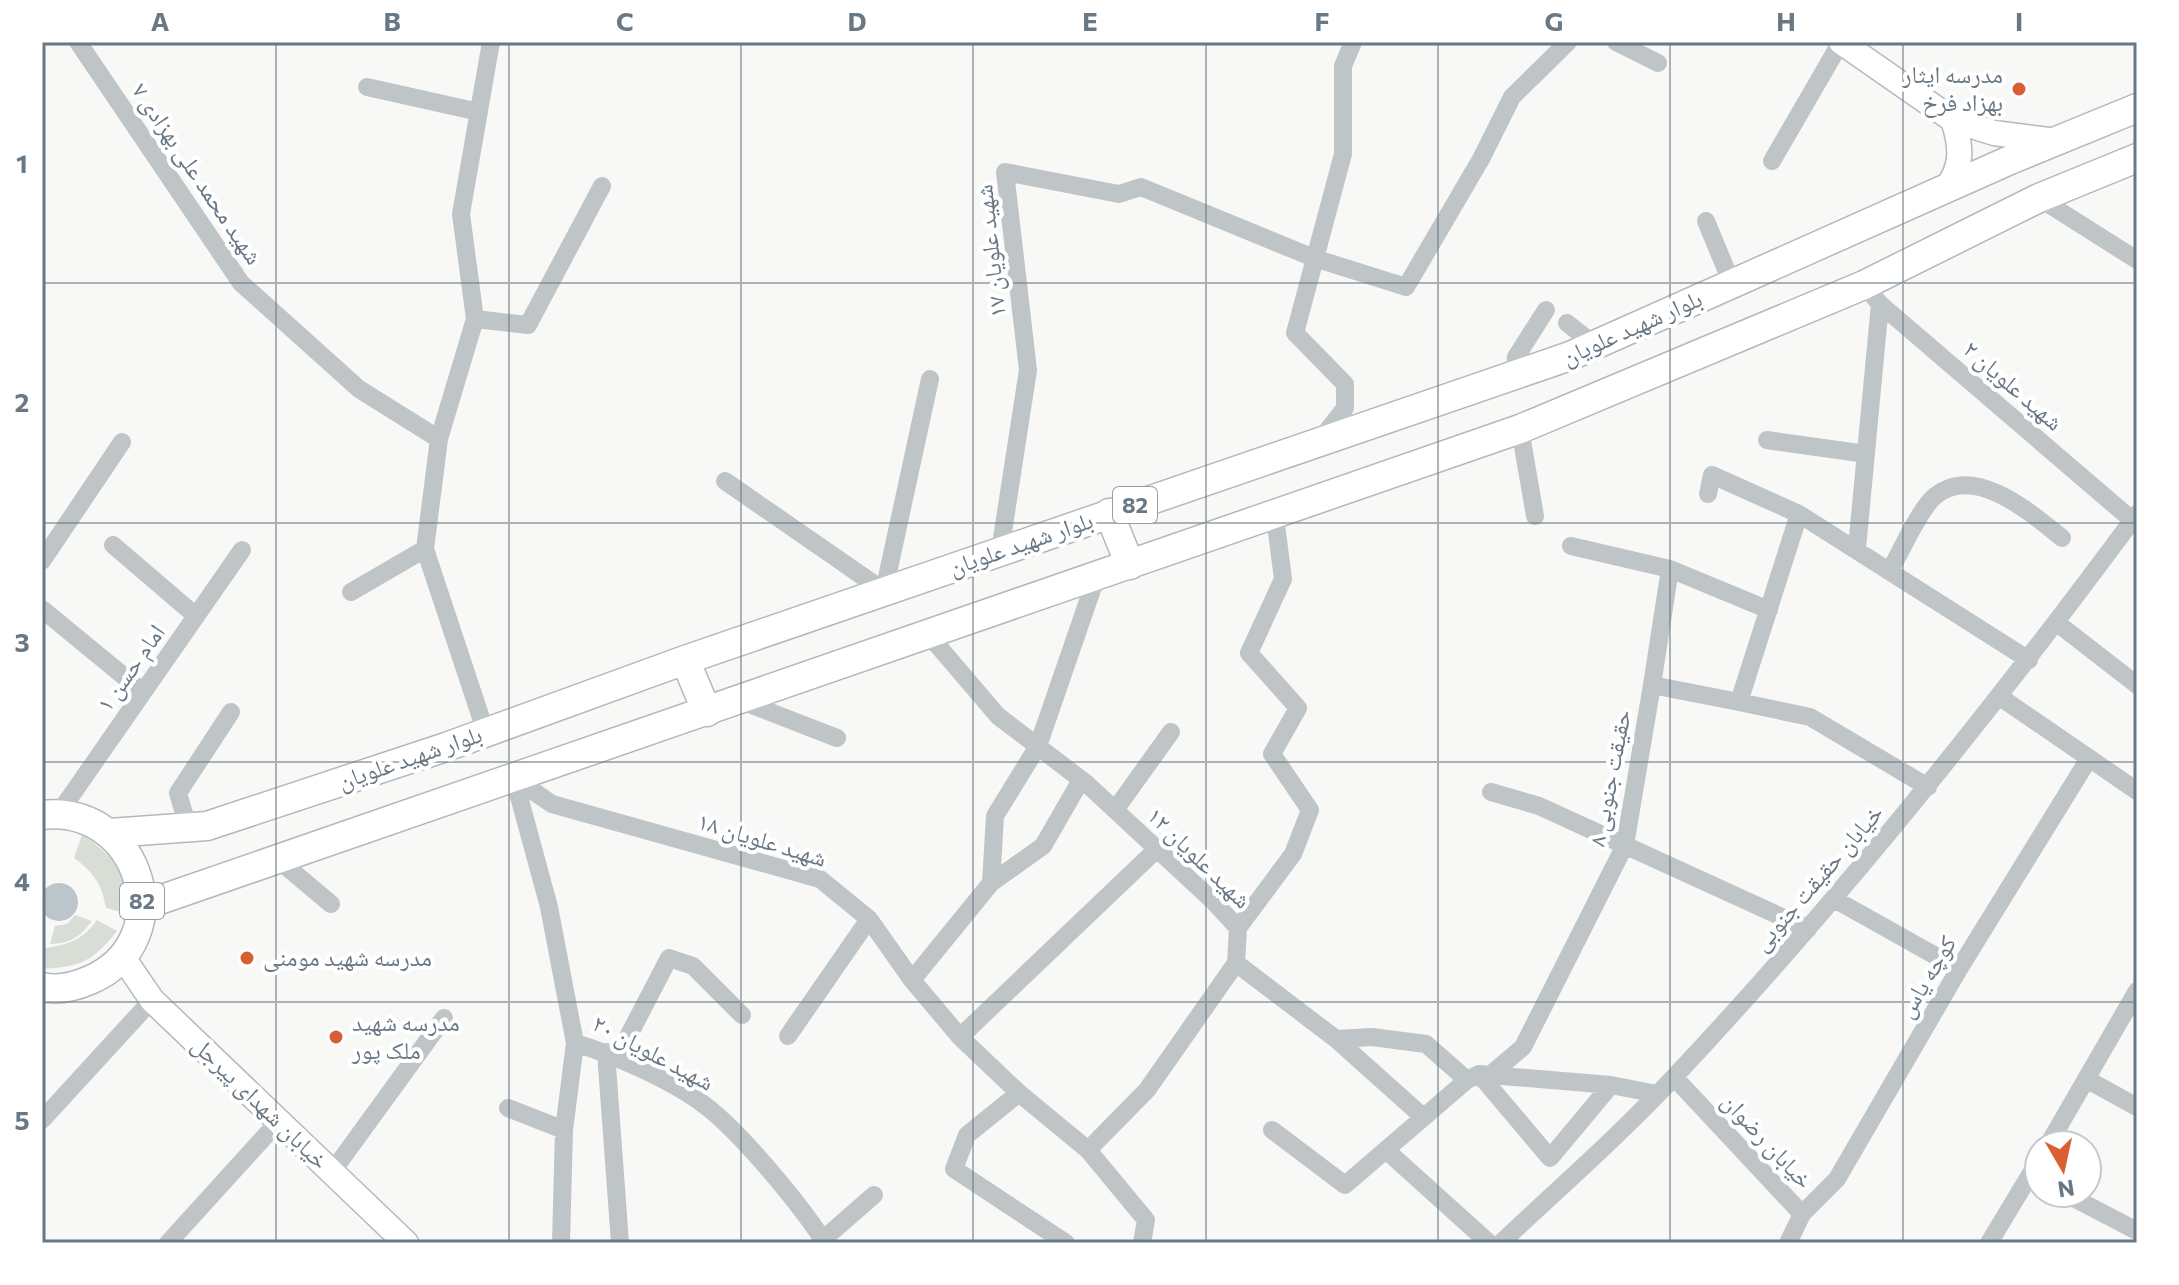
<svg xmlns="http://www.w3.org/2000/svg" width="2179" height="1285" font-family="Commissioner,'Noto Naskh Arabic',sans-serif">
  <rect width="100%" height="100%" fill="#f8f8f6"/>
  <!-- green -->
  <path fill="#d8ddd5" d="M82,835C111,853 132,877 126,913L106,908C102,885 94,872 74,858Z
    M75,915L92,921C79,938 71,943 50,944L55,926L67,924Z
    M97,920L117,931C93,961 81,967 42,969L45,948C68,945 83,940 97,920Z"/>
  <!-- water -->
  <path fill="#bbc5ca" d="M40 902a19 19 0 1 1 38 0a19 19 0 1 1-38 0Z"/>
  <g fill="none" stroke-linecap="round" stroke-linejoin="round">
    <defs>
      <path id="secondary" d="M1841,42L1953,120L1994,133L2056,141
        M1945,190C1963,168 1962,147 1953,120
        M122,956L152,1000L406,1243"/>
      <path id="primary" d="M1109,513L1130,565
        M685,660L707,712
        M42,815C141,804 182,940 90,980C76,986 58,991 42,987
        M110,833L207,826L446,747L685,660L1570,356L2010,160L2137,108
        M142,906L1520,429L1864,285L2039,198L2137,158"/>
    </defs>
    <!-- secondary casing -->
    <use href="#secondary" stroke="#b4b9be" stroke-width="27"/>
    <!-- primary casing -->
    <use href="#primary" stroke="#b3b8bc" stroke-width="31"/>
    <!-- street -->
    <path stroke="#bfc4c7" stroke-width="18" d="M78,42L241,283L359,389L439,439
      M1616,42L1658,63
      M367,87L479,112
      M1772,161L1841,42
      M2039,198L2137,260
      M1706,221L1732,284
      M1864,285L1880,304L2132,520
      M475,319L528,325L602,186
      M1567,323L1595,345
      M1515,375L1516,357L1546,310
      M1520,429L1535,516
      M1320,440L1345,408V384L1295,333L1343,154V66L1353,42
      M1767,440L1866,454
      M725,481L884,591L930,379
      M1708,494L1712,475L1799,514
      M113,545L196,616
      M1571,546L1670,569L1652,685
      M1857,548L1880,304
      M1000,551L1028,370L1005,172L1119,194L1141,187L1314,258L1406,287L1481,159L1512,97L1568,42
      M42,561L122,442
      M1670,569L1769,610
      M1890,570C1901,552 1920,508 1935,496C1975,463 2032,514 2062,538
      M351,592L425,549
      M42,609L143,692
      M2057,623L2137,685
      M927,633L998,716L1087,784L1213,901L1238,928L1236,963L1336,1039L1422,1116
      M2000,697L2137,791
      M739,700L837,738
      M1739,702L1810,717L1928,787
      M486,733L425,549L439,439L475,319L461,214L491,42
      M514,778L552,804L820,879L869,919L912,980L960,1037L1019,1093L1088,1150
      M514,778L549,907L575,1043C612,1054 671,1080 703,1104C739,1130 800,1204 825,1243
      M1491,792L1539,806L1808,929
      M1115,810L1171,732
      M59,813L242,550
      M188,827L178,793L231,712
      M275,857L331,904
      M991,883L1043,846L1081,780
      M1834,899L1959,969
      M1238,928L1293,854L1310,810L1272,754L1298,708L1249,653L1283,579L1275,517
      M912,980L991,883L995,816L1038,746L1096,578
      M788,1036L869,919
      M960,1037L1157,849
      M1336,1039L1372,1037L1426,1044L1467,1080
      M606,1052L620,1243
      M617,1058L669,958L693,966L742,1015
      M1479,1074L1550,1158L1611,1085
      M1490,1075L1611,1085L1657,1094
      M1674,1077L1802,1214L1788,1243
      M2088,1080L2137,1107
      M1019,1093L967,1135L954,1169L1066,1243
      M508,1108L564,1130
      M42,1120L152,1000
      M1272,1130L1345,1185L1467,1080L1479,1074L1490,1075L1523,1047L1625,845L1652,685L1739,702L1799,514L2029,660
      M2048,1145L2137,991
      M1387,1151L1489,1243
      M332,1172L444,1018
      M2064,1193L2137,1231
      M1802,1214L1837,1179L1959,969L2088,760
      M168,1243L278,1122
      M561,1243L564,1130L575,1043
      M819,1243L874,1195
      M1142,1243L1146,1220L1088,1150L1147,1090L1236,963
      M1501,1243C1559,1188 1621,1134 1676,1075C1842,898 1993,709 2137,514
      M1989,1243L2039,1160"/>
    <!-- secondary -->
    <use href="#secondary" stroke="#fff" stroke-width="24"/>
    <!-- primary -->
    <use href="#primary" stroke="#fff" stroke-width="28"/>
  </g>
  <!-- grid -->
  <path fill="none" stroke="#697885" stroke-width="2" stroke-opacity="0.55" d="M276,42V1243M509,42V1243M741,42V1243M973,42V1243M1206,42V1243M1438,42V1243M1670,42V1243M1903,42V1243M42,283H2137M42,523H2137M42,762H2137M42,1002H2137"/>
  <!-- markers -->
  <g fill="#da5e34" stroke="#fff" stroke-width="3">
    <circle cx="2019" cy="89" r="8"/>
    <circle cx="247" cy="958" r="8"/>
    <circle cx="336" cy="1037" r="8"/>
  </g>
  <g text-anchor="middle" stroke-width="8" stroke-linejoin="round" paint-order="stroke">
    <!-- shield labels -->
    <g fill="#fff" stroke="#96a0aa" stroke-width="2">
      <rect x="1113" y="487" width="44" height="36" rx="6"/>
      <rect x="120" y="883" width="44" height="36" rx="6"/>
    </g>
    <g font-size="22" font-weight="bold" fill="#697885">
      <text x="1135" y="513">82</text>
      <text x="142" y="909">82</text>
    </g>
    <!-- poi labels -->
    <g font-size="24" fill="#697885" stroke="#fff" text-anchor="start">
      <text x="2003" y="83" text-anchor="end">مدرسه ایثار<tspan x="2003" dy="28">بهزاد فرخ</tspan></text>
      <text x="263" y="966">مدرسه شهید مومنی</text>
      <text x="352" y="1031">مدرسه شهید<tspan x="352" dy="28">ملک پور</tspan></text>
    </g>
    <!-- street labels -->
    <g font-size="24" fill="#697885" stroke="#fff">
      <text transform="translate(197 174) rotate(56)" y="8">شهید محمد علی بهزادی ۷</text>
      <text transform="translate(991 251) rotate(-96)" y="8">شهید علویان ۱۷</text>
      <text transform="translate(1632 328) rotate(-24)" y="8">بلوار شهید علویان</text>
      <text transform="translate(2013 386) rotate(41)" y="8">شهید علویان ۲</text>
      <text transform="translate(1021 544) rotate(-19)" y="8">بلوار شهید علویان</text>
      <text transform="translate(131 668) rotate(-55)" y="8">امام حسن ۱</text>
      <text transform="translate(410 758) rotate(-19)" y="8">بلوار شهید علویان</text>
      <text transform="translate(1610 778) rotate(-79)" y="8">حقیقت جنوبی ۸</text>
      <text transform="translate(762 840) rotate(17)" y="8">شهید علویان ۱۸</text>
      <text transform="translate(1199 858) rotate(44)" y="8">شهید علویان ۱۲</text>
      <text transform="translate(1818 878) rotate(-49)" y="8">خیابان حقیقت جنوبی</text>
      <text transform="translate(1927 977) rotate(-59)" y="8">کوچه یاس</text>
      <text transform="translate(653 1053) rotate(28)" y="8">شهید علویان ۲۰</text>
      <text transform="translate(260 1103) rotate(44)" y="8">خیابان شهدای پیرجل</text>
      <text transform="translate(1767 1141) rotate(47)" y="8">خیابان رضوان</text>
    </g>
  </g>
  <!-- border -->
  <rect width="2179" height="1285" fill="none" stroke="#ffffff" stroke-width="88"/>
  <!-- north arrow -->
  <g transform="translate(2063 1169) rotate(171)"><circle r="38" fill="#ffffff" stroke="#c3c9ce" stroke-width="2"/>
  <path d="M0-6L14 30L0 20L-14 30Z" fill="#da5e34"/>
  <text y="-12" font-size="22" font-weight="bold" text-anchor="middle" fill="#697885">N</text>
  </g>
  <rect x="44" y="44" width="2091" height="1197" fill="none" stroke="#697885" stroke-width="3"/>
  <g font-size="26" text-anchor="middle" font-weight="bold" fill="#697885">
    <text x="160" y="31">A</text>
    <text x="392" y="31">B</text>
    <text x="625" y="31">C</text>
    <text x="857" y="31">D</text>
    <text x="1090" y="31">E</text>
    <text x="1322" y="31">F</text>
    <text x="1554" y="31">G</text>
    <text x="1786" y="31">H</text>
    <text x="2019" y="31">I</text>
    <text x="22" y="173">1</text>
    <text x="22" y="412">2</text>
    <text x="22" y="652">3</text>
    <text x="22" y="891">4</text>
    <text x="22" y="1130">5</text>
  </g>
</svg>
